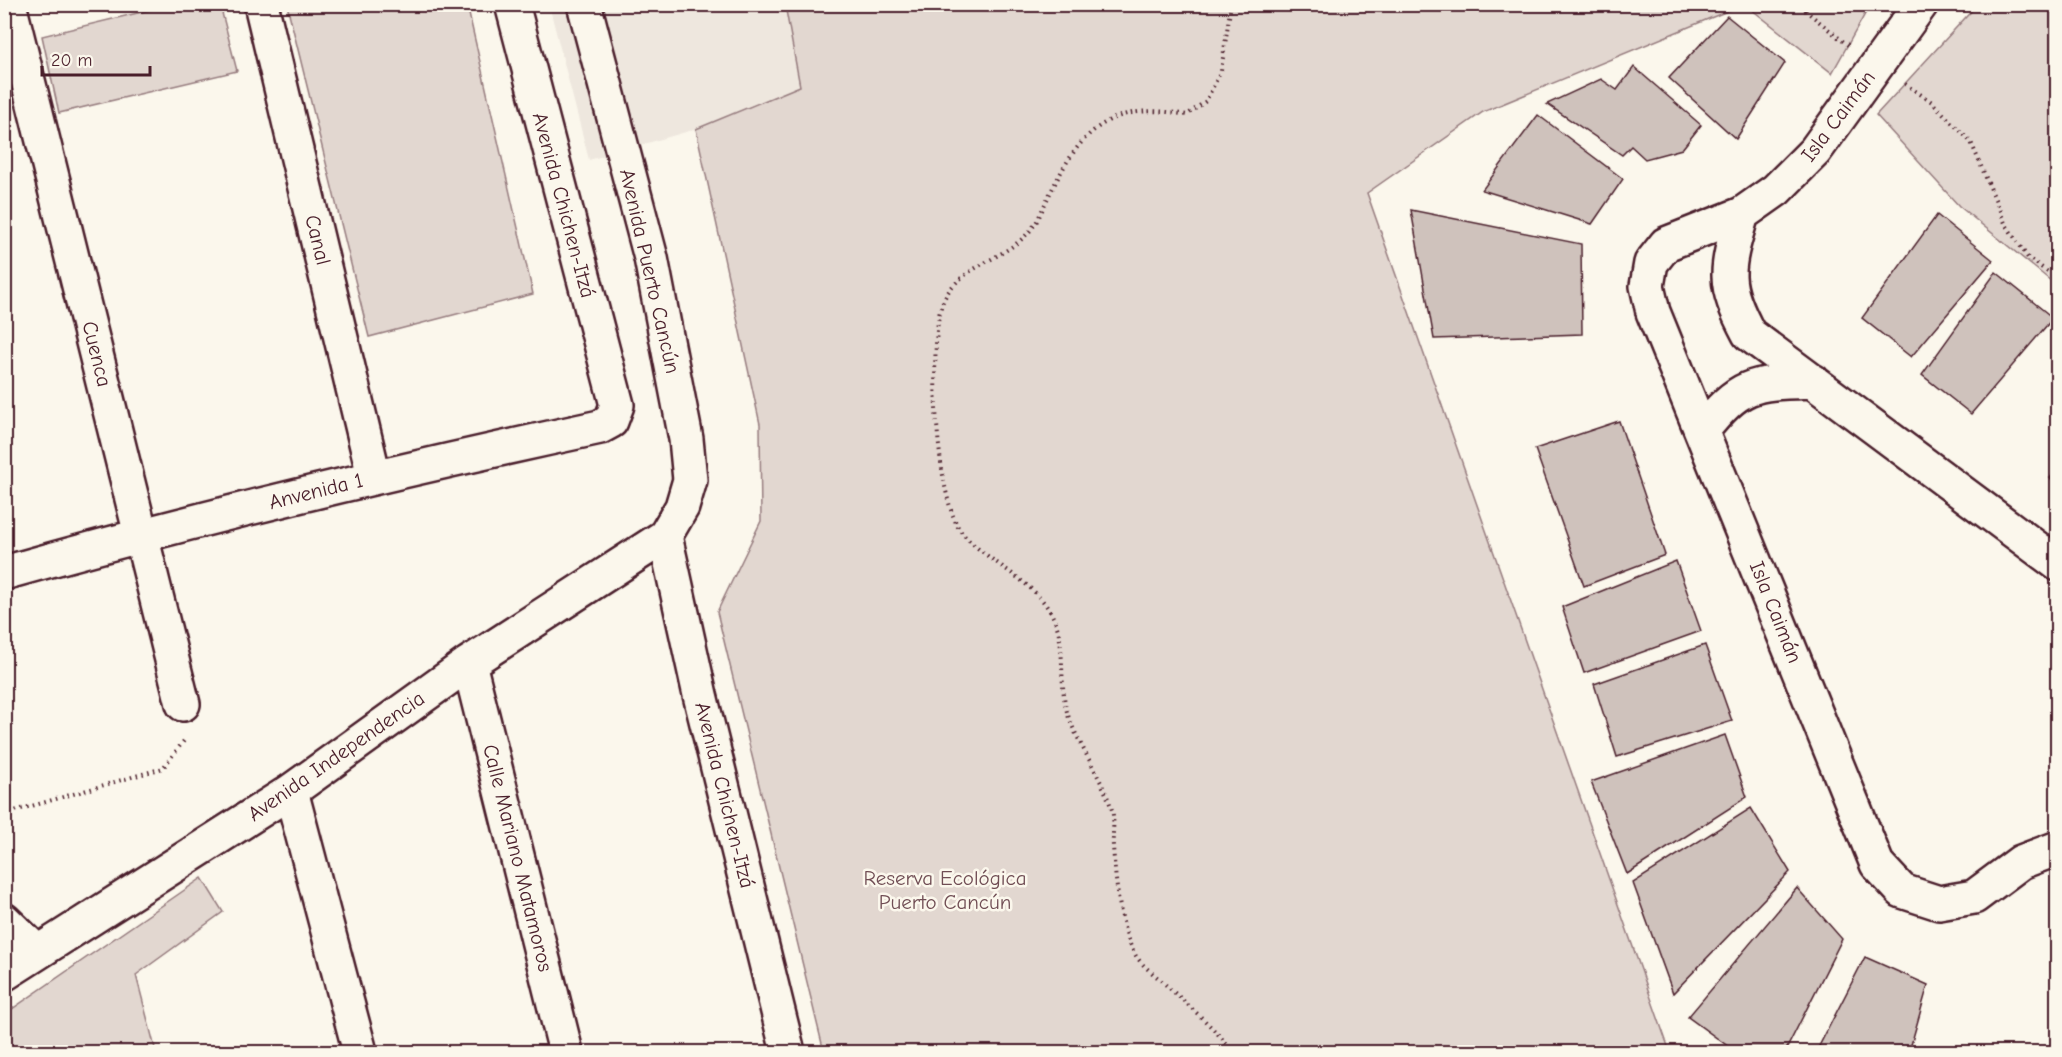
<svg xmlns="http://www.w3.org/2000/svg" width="2062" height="1057" font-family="'Comic Neue',sans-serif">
  <rect width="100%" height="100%" fill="#fbf7ec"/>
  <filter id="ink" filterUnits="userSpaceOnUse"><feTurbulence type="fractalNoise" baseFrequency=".0167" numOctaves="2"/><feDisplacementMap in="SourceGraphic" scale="12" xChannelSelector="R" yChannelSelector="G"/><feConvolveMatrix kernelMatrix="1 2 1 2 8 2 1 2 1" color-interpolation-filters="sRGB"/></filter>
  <g filter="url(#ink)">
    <!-- built -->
    <path fill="#eee7de" d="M549,5H785L800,86L696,129L589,160Z"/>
    <!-- green -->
    <path fill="#e2d7d0" stroke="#967b7e" stroke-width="1.5" d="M175,4L220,5L237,71L59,113L42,36Z
      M287,5H467L533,294L369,337Z
      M785,5H1742L1483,112L1367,193L1670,1052H824L717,612L761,521L760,424L696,129L800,86Z
      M1746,5H1870L1832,73Z
      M1977,5H2057V286L1959,206L1876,115Z
      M202,878L223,912L136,975L156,1052H5V1014Z"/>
    <!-- building -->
    <path fill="#cfc2bc" stroke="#4a1f2b" stroke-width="1.5" d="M1727,16L1785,63L1736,139L1669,78Z
      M1634,67L1701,125L1682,149L1645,159L1631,146L1622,155L1547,104L1601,79L1617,90Z
      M1538,115L1623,179L1592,224L1482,190Z
      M1411,210L1581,244L1582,334L1434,339Z
      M1937,215L1993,260L1911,357L1862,318Z
      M1996,272L2053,318L1971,414L1922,375Z
      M1619,421L1665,555L1584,586L1535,449Z
      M2058,468V484L2050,478Z
      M1676,561L1701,631L1584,673L1562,607Z
      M1705,645L1732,721L1617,757L1594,684Z
      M1725,735L1747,797L1627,874L1591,782Z
      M1751,808L1790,872L1673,993L1633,883Z
      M1797,888L1842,939L1785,1052H1736L1688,1017Z
      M1865,957L1928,985L1909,1052H1816Z"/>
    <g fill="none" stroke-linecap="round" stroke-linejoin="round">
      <defs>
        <path id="minor" d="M9,4L183,704
          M261,4L374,476
          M1921,4L1815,151L1776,190L1742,214L1666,244L1651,263L1647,286L1653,312L1877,864L1902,891L1939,903L1974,897L2021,862L2058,848
          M1742,214C1726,269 1721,282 1749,334L2058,564
          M1702,431C1741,382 1753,383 1813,381
          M665,536L700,695L788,1052
          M4,573C201,517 400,470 600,427L611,421L617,405L512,4
          M469,663L566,1052
          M291,791L360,1052
          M4,920L36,951
          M4,974L291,791L469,663L665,536L682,507L690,480L686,439L651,258L584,4"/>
      </defs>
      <!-- minor casing -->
      <use href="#minor" stroke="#4a1f2b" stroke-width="38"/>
      <!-- path -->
      <path stroke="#4a1f2b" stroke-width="4" stroke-dasharray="1.5 4.5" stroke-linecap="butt" d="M1231,4L1221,71L1206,101L1187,115C1097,97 1072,145 1039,217C1018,261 955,261 941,307C929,348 935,503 963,534C993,568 1045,583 1058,630C1065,658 1059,691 1069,718C1081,749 1103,780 1112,810C1115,821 1112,835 1113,846C1115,876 1120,931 1136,956C1143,967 1157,976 1166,985C1190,1007 1214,1027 1233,1052
        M1804,4L1806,11L1849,46
        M1905,84L1932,102L1971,142L2005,223L2028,258L2058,279
        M4,814L163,768L186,738"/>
      <!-- minor -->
      <use href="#minor" stroke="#fbf7ec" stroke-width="33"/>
    </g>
  </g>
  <g text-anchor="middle" stroke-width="5" stroke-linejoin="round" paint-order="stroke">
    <!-- street labels -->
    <g font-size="21" fill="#4a1f2b" stroke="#fbf7ec">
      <text transform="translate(1838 116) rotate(-53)" y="7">Isla Caimán</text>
      <text transform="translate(564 205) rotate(75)" y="7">Avenida Chichen-Itzá</text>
      <text transform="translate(318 240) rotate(76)" y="7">Canal</text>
      <text transform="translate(650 271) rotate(77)" y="7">Avenida Puerto Cancún</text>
      <text transform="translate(97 354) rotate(76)" y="7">Cuenca</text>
      <text transform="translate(316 491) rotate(-14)" y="7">Anvenida 1</text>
      <text transform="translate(1776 612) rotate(68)" y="7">Isla Caimán</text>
      <text transform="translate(336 756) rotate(-35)" y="7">Avenida Independencia</text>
      <text transform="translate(725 795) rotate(76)" y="7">Avenida Chichen-Itzá</text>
      <text transform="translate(518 858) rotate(76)" y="7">Calle Mariano Matamoros</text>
    </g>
    <!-- park labels -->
    <g font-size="21" fill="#704d54" stroke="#fbf7ec">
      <text x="945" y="885">Reserva Ecológica<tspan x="945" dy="24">Puerto Cancún</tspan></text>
    </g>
  </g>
  <!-- margin -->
  <rect width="2062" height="1057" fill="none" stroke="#fbf7ec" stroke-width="24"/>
  <rect x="12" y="12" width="2038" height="1033" fill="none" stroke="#4a1f2b" stroke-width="2" filter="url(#ink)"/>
  <!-- scale -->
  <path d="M42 66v9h108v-9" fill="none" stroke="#4a1f2b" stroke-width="3"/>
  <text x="51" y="66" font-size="18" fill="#4a1f2b" stroke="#fbf7ec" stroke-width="4.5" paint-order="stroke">20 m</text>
</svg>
